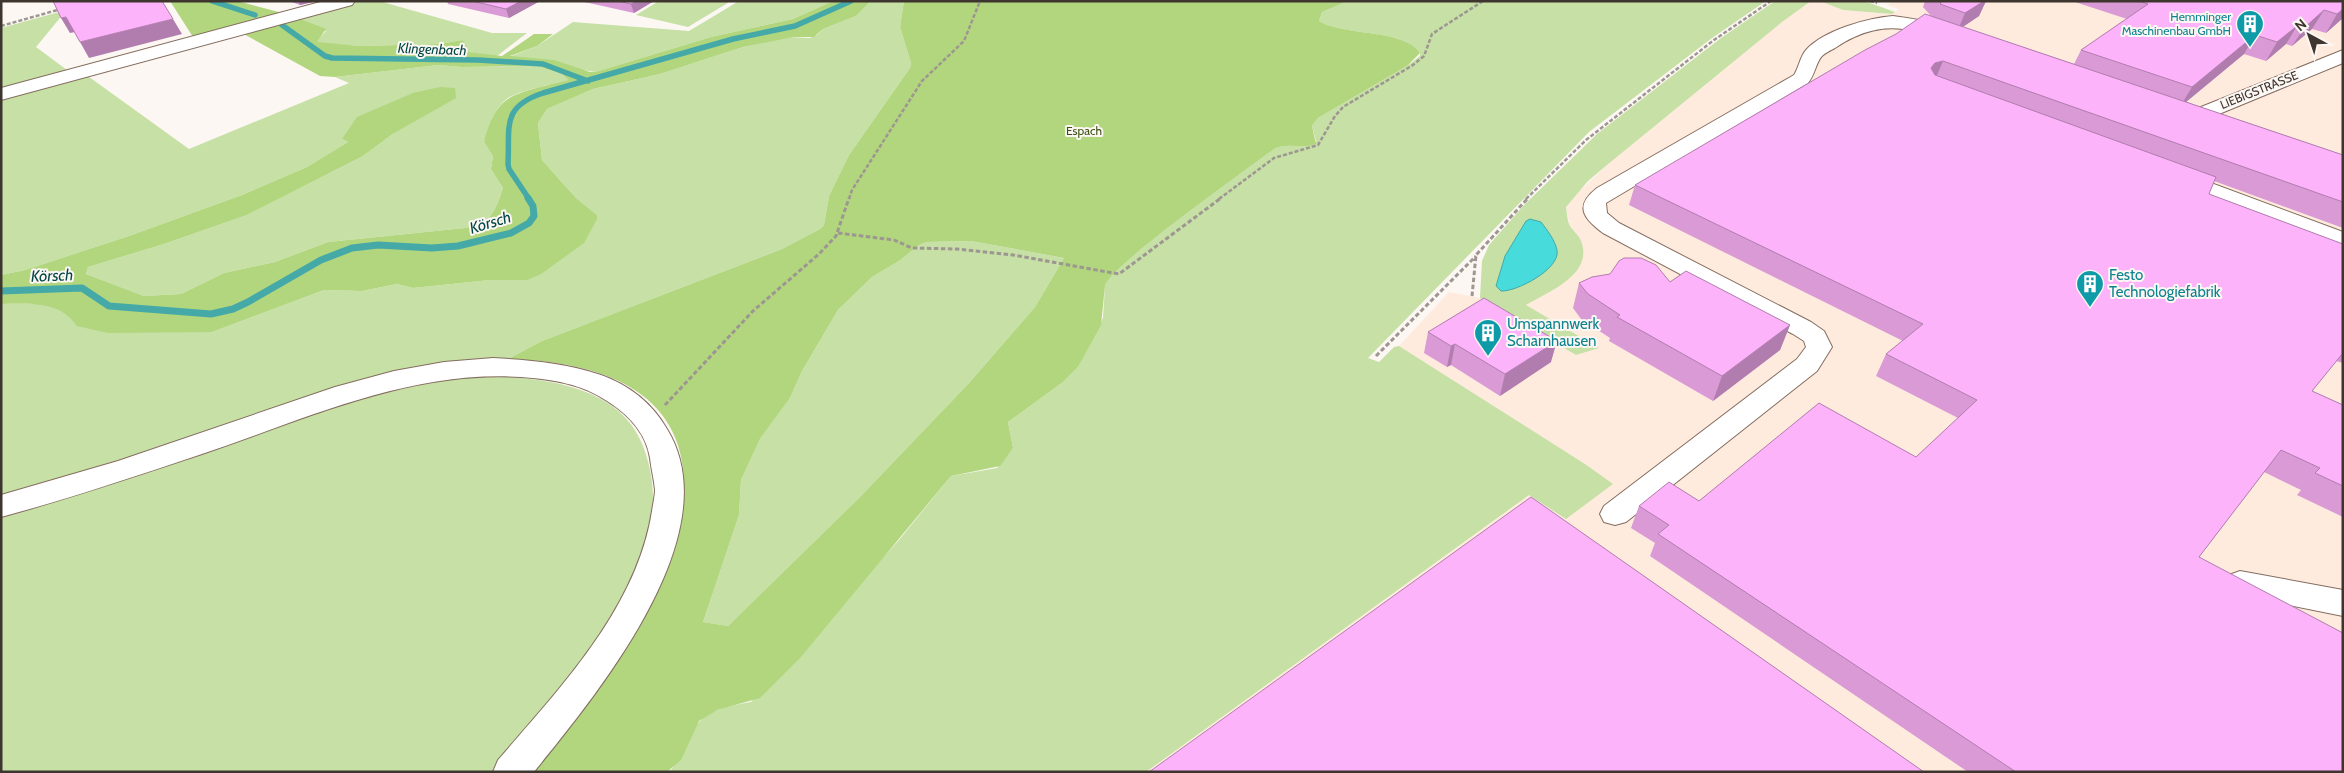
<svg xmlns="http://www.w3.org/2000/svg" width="2344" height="773" font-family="Cabin,sans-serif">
  <rect width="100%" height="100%" fill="#fcf7f3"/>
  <!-- built -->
  <path fill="#ffebde" d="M1811,1H1820L1843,10L1892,14L1899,9L1887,5L1893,1H2343V772H1146L1529,495L1585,464L1399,346L1449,292L1480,298L1576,355L1598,348L1526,305L1567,280L1578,236L1570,226L1567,214L1566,207L1570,200L1607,165L1782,22Z"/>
  <!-- green -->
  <path fill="#c6e0a5" d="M353,1H379L492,33H527L497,56L468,52L463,40L438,44L360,46L319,43L316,42L326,31L294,17Z
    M659,1H731L688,27L636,15Z
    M739,1H833L793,19L711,37L595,72L509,57L537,46L573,22L689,31Z
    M871,1H904L900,27L911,63L910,68L849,155L829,196L824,225L820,229L782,249L542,341L508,359H471L426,365L1,497V304H46L69,315L212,332L324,290L362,291L397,284L413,288L490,280H527L597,215L576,198L542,160L538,123L547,109L593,89L660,74L743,47L788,37L810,38L817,35L823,29L856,16Z
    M1348,1H1766L1712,38L1589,132L1368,358L1379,362L1394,347L1399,346L1585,464L1613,484L1566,519L1529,495L1146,772H667L672,769C683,748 693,718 717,710C728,706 740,704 751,702L899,540L951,476L997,468L1013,448L1008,422L1063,382L1078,367L1103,318L1105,286C1111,265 1248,169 1274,149C1288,142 1303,150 1316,141L1312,126L1318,118L1407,66L1420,56V53C1404,29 1343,36 1319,21L1322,12Z
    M1775,1H1811L1782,22L1607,165L1588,181L1566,207C1567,213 1567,220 1570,226C1573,231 1579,235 1581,241C1594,275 1549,291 1526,305L1599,348L1576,355L1480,298L1482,261L1489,245L1525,204L1597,134L1721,38Z
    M1820,1H1864L1895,12L1892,14L1843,10Z
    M63,11L64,13L36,47L71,73L85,74L189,149L349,83L335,77L438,65L462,67L537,66L562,74L568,80C553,84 519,91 508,98C495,107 487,127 484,142L493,156L491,169L503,188C495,212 491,223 465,228L328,242L275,262L224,273L181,294L144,296L86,274L88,267L164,244L247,215L363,156L394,133L342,139L348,142L307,167L242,195L129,236L25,270L1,275V28Z
    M971,241L1064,258L1035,307L970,382L860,497L728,626L703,622L739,515L741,480L760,439L790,398L802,371L838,310L872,277L899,261L919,245L927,242Z
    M483,376C539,377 620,384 643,446C654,475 657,509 647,539C622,620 548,708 493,772H1V517L357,400L435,381Z"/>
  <!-- forest -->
  <path fill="#b1d67e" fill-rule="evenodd" d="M170,1H237L290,15L326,29L317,42L360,46L438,44L463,40L469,52L502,56L534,34H553L537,46L510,56L554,60L590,72H595L711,37L793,19L833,1H871L856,16L823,29L814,37H793L743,47L660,74L593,89L547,109L538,123L542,160L576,198L597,215V219L584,243L541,274L527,280H490L413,288L397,284L362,291L324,290L212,332L108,333L77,326C59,300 29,304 1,304V275L25,270L129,236L242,195L307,167L348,142L342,139L357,117L413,93L440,87L455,88L456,98L394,133L363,156L247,215L164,244L88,267L86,274L144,296L181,294L224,273L275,262L328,242L465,228C491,223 495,212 503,188L491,169L493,156L484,142C487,127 495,107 508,99C519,91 553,84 568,80L562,74L537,66L462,67L438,65L335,77L320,76L240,32L193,37Z
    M904,1H1348L1322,12L1319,21C1343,36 1405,29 1420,53L1407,66L1318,118L1312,126L1316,144C1302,149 1287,142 1274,149C1248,169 1111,265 1105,286L1101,325L1078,367L1063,382L1008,422L1013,448L1000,466L951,476L800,658L760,698L717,710L699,721L681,760L667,772H527C560,723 592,675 625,627C639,606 659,583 669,561C680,536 685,506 684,479C680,383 587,361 508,359L542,341L782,249L820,229L824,225L829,196L849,155L910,68L911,63L900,27ZM971,241L1064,258L1035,307L970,382L860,497L728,626L703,622L739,515L741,480L760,439L790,398L802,371L838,310L872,277L899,261L919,245L927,242Z"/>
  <!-- water -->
  <path fill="#47dbdb" stroke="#45a9a7" d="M1530,219L1541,222C1547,230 1555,240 1557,250C1561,269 1516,292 1501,291L1496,286L1505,256L1526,221Z"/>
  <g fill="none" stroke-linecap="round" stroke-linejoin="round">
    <!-- stream-far1 -->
    <path stroke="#45a9a7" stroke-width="5.5" d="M212,1L255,15
      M282,25L325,56L332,58L478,60L543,64L588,81
      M529,199L509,169L508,164C510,126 501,107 543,93L733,39L795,26L851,1"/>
    <!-- stream -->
    <path stroke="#45a9a7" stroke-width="7" d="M1,291L82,288L109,306L211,314L233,309L248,302L321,260L352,248L378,245L432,248L458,246L511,233L529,223L534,216L533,206L528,198"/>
    <defs>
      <path id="minor" d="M324,1H355L352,5L1,100V88Z
        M1893,16C1908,18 1951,24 1958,35L1956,39C1942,42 1928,34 1915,31C1885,24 1860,31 1835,48C1831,50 1825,53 1822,56C1816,62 1815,75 1808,83L1606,203L1607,213L1619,223L1811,322L1824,331L1832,347L1817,371L1626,522L1615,525L1604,522L1600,514L1604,506L1797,359L1806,347L1804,341L1793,334L1603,233C1583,218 1574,206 1597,188L1794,75C1799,67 1800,57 1806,50C1824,30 1868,18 1893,16Z
        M2343,50V63L2219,114L2242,125L2246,129L2242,133C2226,137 2203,128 2198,111L2201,107Z
        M2176,170L2343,232V247L2168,182L2165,177L2168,172Z
        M2240,571L2343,590V616L2229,593L2224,584L2229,575Z"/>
      <path id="major" d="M493,358C530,360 566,363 601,375C629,385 652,403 667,429C731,533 597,694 534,772H493L498,760C560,688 637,608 652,511C653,504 655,496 655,490C654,479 651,468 650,458C646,433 628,414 607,401C582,384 551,379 521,377C408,370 304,420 199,455C133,477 68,499 1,517V495L118,461L335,387L394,371L444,362Z"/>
    </defs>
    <!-- minor casing -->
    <use href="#minor" stroke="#846d5f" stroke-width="2"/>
    <!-- major casing -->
    <use href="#major" stroke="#846d5f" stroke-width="2"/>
    <!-- path-far1 -->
    <path stroke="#9d9691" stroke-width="2.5" stroke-dasharray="4 2" stroke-linecap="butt" d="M1870,1L1877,3
      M1,26L61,9
      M849,199L852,190L922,81L964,41L980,1
      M1219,199L1274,158L1318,145L1335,116L1343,107L1413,65L1424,56L1432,34L1483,1
      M1526,199L1586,140L1714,40L1771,1"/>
    <!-- path -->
    <path stroke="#9d9691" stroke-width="3" stroke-dasharray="4.5 2.5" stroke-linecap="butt" d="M838,233L894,240L912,248L956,249L1013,255L1119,274L1221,198
      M1472,296L1476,255L1528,198
      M1376,356L1476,256
      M665,405L753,311L819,254L836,236L849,198"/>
    <!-- minor -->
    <use href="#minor" fill="#fff" fill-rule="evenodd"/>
    <!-- major -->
    <use href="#major" fill="#fff" fill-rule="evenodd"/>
  </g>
  <!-- wall -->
  <path fill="#d99ad6" d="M289,1H317L300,5Z
    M447,1H540L509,18L448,4Z
    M580,1H654L634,13Z
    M1925,1H1986L1979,16L1963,27L2074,64L2081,50L2127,19L2072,1H2343V18L2326,33L2312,29L2292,46L2286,44L2266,61L2244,54L2186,102L2343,155V228L2214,181L2209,194L2343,244V363L2336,361L2312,391L2343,405V517L2297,495L2301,490L2264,472L2199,557L2343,772H1968L1650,556L1655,543L1631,528L1639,506L1699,501L1916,457L1958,418L1876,376L1886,354L1903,341L1629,205L1635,185L1931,16L1923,7Z
    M1670,282L1790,325L1780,350L1713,401L1609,341L1610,338L1581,319L1573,308L1579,283Z
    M1428,332L1551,362L1500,396L1451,365L1447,367L1424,353Z"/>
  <!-- shaded-wall -->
  <path fill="#b07dae" d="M298,1H317L300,5Z
    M521,1H540L509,18L506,9Z
    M637,1H654L634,13L631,4Z
    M1984,1H1986L1979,16L1958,30L1965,13Z
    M2343,9V18L2326,33L2337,14Z
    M2324,10L2312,29L2292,46L2304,28Z
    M66,17L75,32L70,33L61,18Z
    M173,19L182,34L89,58L80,42Z
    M2297,26L2286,44L2266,61L2277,42Z
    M2255,35L2244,54L2180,107L2192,87Z
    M1943,61L1935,80L1931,68L1935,63Z
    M1790,325L1780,350L1713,401L1722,376Z
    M1557,341L1551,362L1500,396L1505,374Z
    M1455,344L1451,365L1447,367L1451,346Z"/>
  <!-- building -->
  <path fill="#fcb3f9" stroke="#b07dae" d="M53,1H162L173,19L80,42L66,17L61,18Z
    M472,1H521L506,9Z
    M618,1H637L631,4Z
    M1940,1H1984L1965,13L1940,4L1941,3Z
    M2139,1H2343V9L2337,14L2324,10L2304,28L2297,26L2277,42L2255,35L2192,87L2081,50L2148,4Z
    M1925,14L2343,155V202L1943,61L1935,63L1931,68L1935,75L2216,177L2209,194L2343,244V353L2312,391L2343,405V486L2315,473L2320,468L2281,450L2199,557L2343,633V772H2016L1658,534L1669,525L1639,506L1669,482L1699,501L1819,403L1916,457L1977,400L1886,354L1923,324L1635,185L1865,50L1896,34Z
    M1624,258H1641L1656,265L1670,282L1686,271L1790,325L1722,376L1617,317L1620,315L1588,294L1579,283L1592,277L1610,274L1619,261Z
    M1484,298L1557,341L1505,374L1455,344L1451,346L1428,332Z
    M1531,497L1924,772H1149Z"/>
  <!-- icons -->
  <defs>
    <symbol id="building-pin" viewBox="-11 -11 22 30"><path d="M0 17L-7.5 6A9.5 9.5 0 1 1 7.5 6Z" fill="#0f9aa8" stroke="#fcf7f3"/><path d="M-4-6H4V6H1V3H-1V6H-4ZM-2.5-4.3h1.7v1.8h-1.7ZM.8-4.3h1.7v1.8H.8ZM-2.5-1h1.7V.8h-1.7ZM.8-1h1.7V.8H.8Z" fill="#fff"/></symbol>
  </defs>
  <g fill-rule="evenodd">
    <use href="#building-pin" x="2234" y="8" width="32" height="43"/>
    <use href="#building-pin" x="2074" y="268" width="32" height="43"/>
    <use href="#building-pin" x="1472" y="317" width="32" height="43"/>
  </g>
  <g text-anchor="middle" stroke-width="4" stroke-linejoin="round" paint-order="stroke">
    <!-- far-culture labels -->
    <g font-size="12" fill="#0d838f" stroke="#fcf7f3" text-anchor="end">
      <text x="2231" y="21">Hemminger<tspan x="2231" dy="14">Maschinenbau GmbH</tspan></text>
    </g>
    <!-- far-street labels -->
    <g font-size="12" fill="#3f352f" stroke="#fcf7f3">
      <text transform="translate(2259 90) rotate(-22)" y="4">LIEBIGSTRASSE</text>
    </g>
    <!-- far-park labels -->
    <g font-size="12" fill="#3a5113" stroke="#fcf7f3">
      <text x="1084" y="135">Espach</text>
    </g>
    <!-- far-water labels -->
    <g font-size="14" font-style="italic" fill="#024747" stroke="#fcf7f3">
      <text transform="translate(432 49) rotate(2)" y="5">Klingenbach</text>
    </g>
    <!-- culture labels -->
    <g font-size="15" fill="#0d838f" stroke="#fcf7f3" text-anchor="start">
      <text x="2109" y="280">Festo<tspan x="2109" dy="17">Technologiefabrik</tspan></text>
      <text x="1507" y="329">Umspannwerk<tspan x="1507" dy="17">Scharnhausen</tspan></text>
    </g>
    <!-- water labels -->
    <g font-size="16" font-style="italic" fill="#024747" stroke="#fcf7f3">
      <text transform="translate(490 222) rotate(-17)" y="6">Körsch</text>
      <text transform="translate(52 275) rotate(-2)" y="6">Körsch</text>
    </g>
  </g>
  <!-- border -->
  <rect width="2344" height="773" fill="none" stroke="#3f352f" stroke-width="5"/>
  <!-- north arrow -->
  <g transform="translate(2309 35) rotate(320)" stroke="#fcf7f3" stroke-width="4" paint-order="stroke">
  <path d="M0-4L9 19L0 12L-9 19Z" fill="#3f352f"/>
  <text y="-8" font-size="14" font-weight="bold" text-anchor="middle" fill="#3f352f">N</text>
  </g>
</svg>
